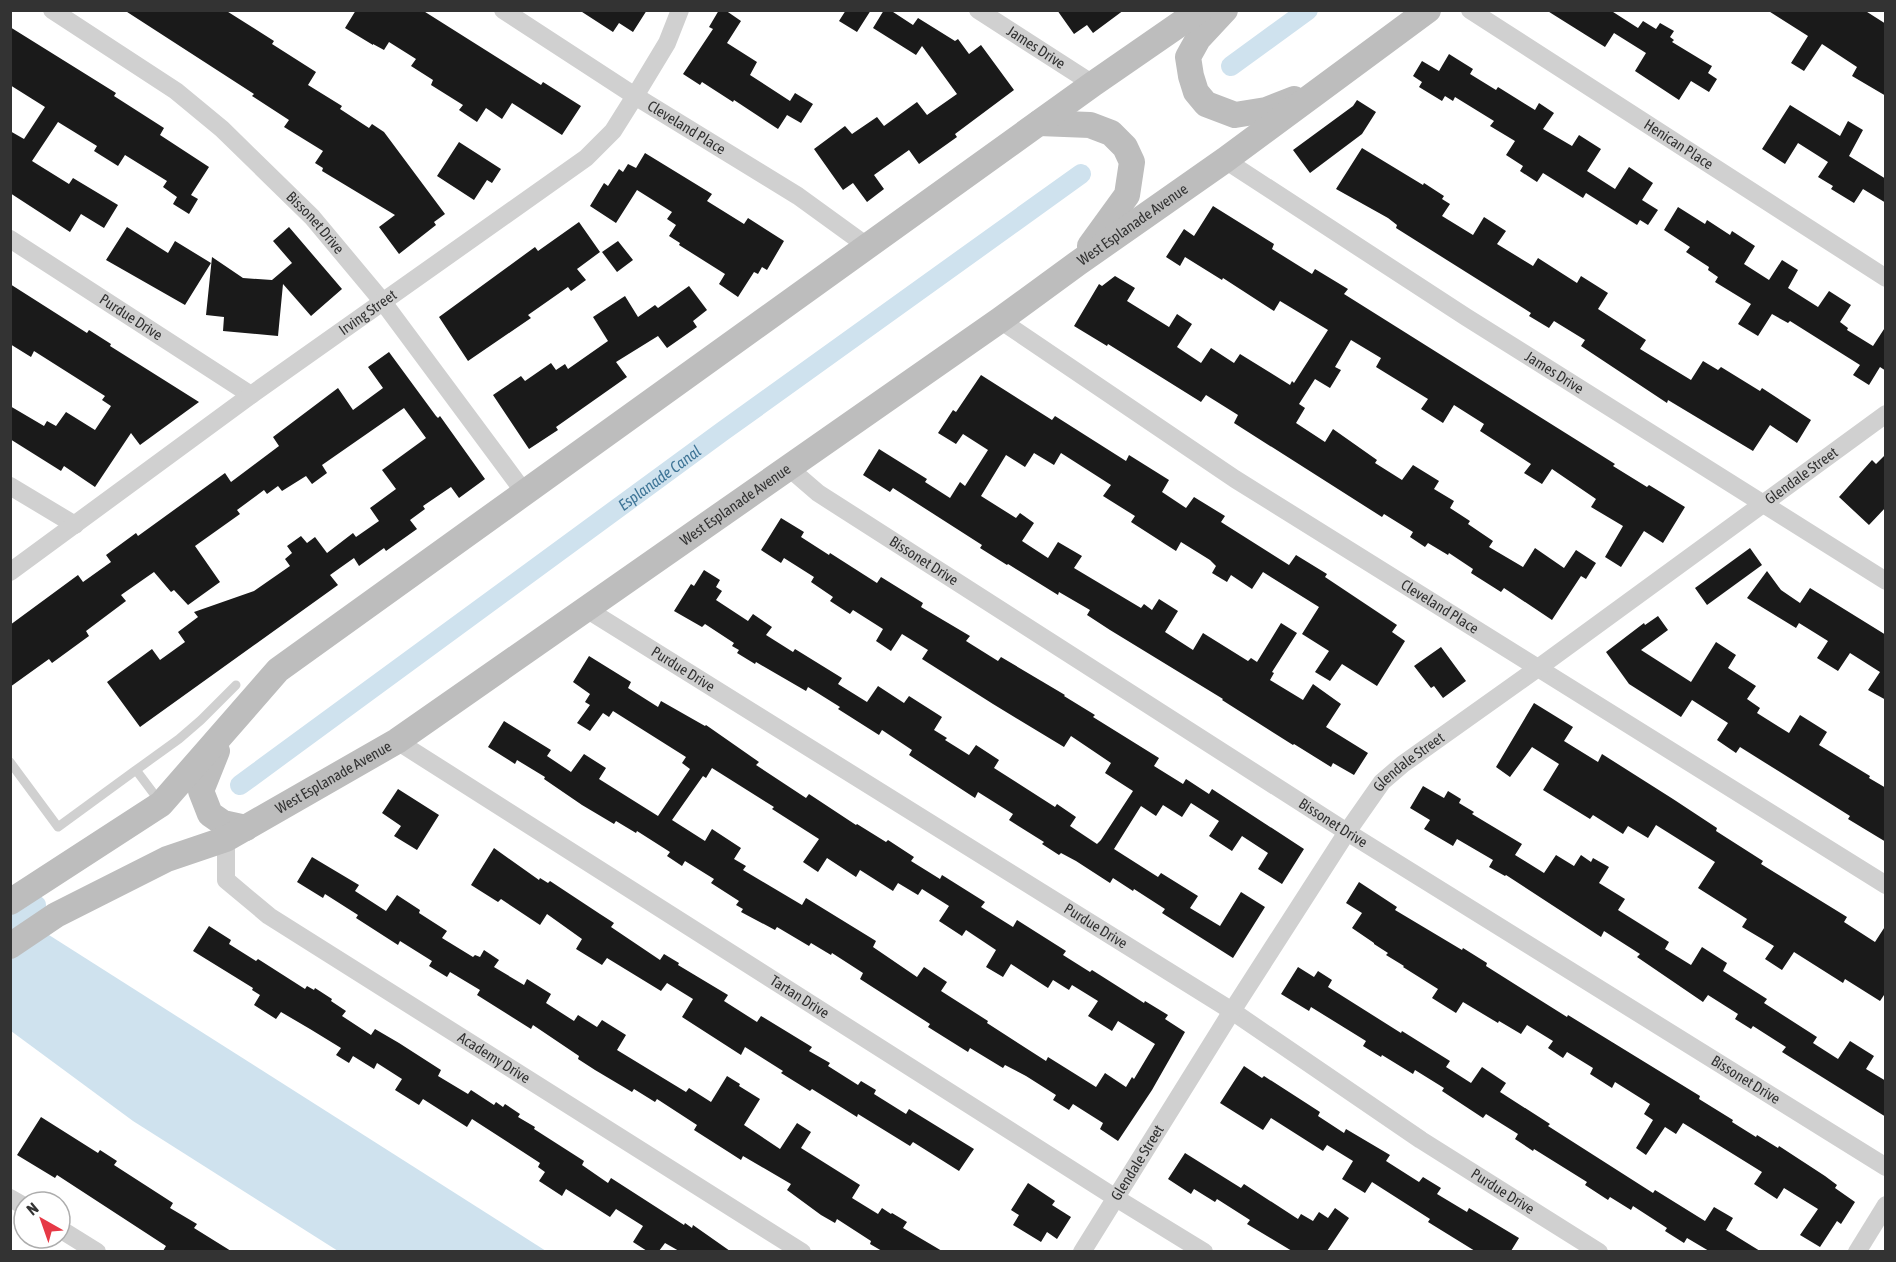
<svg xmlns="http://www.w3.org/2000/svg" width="1896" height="1262" font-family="'Asap Condensed',sans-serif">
  <rect width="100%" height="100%" fill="#fff"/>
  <!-- water -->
  <path fill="#cfe2ee" d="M11,911L60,942L546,1251H338L133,1121L11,1031Z"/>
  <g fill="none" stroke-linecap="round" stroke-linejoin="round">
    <!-- canal -->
    <g stroke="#cfe2ee" stroke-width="20">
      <path d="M1231,66L1308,10"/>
      <path id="s1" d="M240,785L723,431L1081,174"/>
      <path d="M10,923L36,905"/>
    </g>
  </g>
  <!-- building -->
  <path fill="#1a1a1a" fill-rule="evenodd" d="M124,10H225L252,27L274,41L272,44L316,72L308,85L342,106L340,109L369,128L372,124L384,132L445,214L434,222L436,225L399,254L379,227L395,215L322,171L323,168L315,163L323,151L284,127L289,120L252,96L254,94Z
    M356,10H422L541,85L543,82L581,106L562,135L512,103L502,119L486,108L477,122L459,110L463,105L431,85L433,80L411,66L416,59L389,42L384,50L373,44V45L345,28Z
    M579,10H647L633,32L619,23L613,32Z
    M719,10H725L741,21L727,43L757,62L750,75L790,101L795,93L813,104L801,123L787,115L778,129L734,100L733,102L702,82L700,85L683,74L713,29L709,27Z
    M846,10H871L857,32L839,21Z
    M884,10H890L913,25L918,18L955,41L958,39L969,54L981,45L1014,90L955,134L957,137L919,164L909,150L874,175L884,189L867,202L853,183L843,190L814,149L845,126L852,134L877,117L884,126L917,102L927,115L957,94L922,46L916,55L873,28Z
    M1057,10H1124L1093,33L1087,25L1074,34Z
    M1546,10H1610L1638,28L1643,21L1656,29L1660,23L1674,31L1670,37L1674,40L1672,42L1710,65L1712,66L1708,73L1717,79L1709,92L1691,81L1679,100L1635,71L1646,53L1614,33L1605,47Z
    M1767,10H1864L1886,24V96L1852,76L1857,67L1822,44L1804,71L1791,63L1808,36Z
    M10,27L116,93L114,96L164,128L160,135L209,167L191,195L198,199L189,214L173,204L177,197L163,187L167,181L125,155L118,166L94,151L97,146L58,122L32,161L69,184L73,178L118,205L104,228L81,214L70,232L10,193V131L24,139L45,107L10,85Z
    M1449,54L1473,69L1470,74L1496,90L1498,87L1535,110L1539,103L1554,113L1543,129L1572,146L1579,135L1601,149L1587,171L1615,189L1629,167L1653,183L1642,200L1658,210L1648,225L1640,220L1637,225L1586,193L1583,198L1543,173L1537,182L1520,171L1523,166L1506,155L1515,141L1490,126L1494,121L1455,97L1453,101L1445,96L1442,101L1419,87L1422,82L1413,76L1422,61L1439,71Z
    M1357,100L1376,112L1362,134L1310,173L1293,150L1353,106Z
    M1790,105L1840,136L1848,121L1863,130L1849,156L1886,179V203L1863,189L1854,203L1831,189L1833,186L1818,177L1828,162L1798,143L1785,164L1762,149Z
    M459,142L501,169L492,183L487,180L474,200L437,176Z
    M1362,148L1423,185L1424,183L1444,196L1442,199L1450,204L1442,216L1473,235L1484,217L1506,231L1497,244L1533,266L1538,258L1577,283L1581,276L1608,293L1598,309L1646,340L1640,349L1691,380L1703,361L1718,370L1721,367L1760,391L1762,388L1811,420L1797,443L1770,425L1753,451L1668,400L1667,403L1581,346L1585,340L1554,321L1549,328L1529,316L1531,313L1396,228L1397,225L1388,218L1336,189Z
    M645,153L712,194L707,201L744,224L748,218L784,241L767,270L762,267L758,274L754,272L738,297L719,284L725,274L679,245L680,243L669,236L676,225L667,219L672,212L637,190L616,223L590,206L604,183L608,186L619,169L623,172L628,164L636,168Z
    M1213,206L1274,244L1272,249L1312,274L1315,269L1348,289L1344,294L1615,464L1613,466L1647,487L1649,485L1685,507L1663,543L1644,531L1621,567L1605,557L1623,526L1591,507L1596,499L1552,469L1542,484L1524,473L1531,464L1480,431L1484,424L1454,405L1443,423L1421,409L1428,399L1376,367L1381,358L1351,340L1335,367L1341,370L1330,388L1315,379L1299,404L1305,408L1296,423L1325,442L1333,429L1377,460L1375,463L1402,480L1413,465L1439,481L1434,489L1454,501L1450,508L1470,521L1468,524L1493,541L1489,547L1523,567L1535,548L1564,568L1576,550L1596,563L1586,579L1581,576L1552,620L1504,588L1501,592L1471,573L1473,569L1449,553L1448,555L1428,543L1425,547L1410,537L1413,532L1384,514L1382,517L1234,423L1238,415L1206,395L1201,402L1108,344L1107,346L1074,326L1099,284L1102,286L1115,276L1135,288L1127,301L1169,327L1177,314L1192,324L1177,347L1201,363L1211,348L1234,363L1240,354L1290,385L1292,381L1294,383L1328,330L1280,301L1274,311L1223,278L1222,280L1185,257L1180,266L1166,257L1184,229L1194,236Z
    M1678,207L1705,224L1707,220L1730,235L1732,231L1755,246L1744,264L1769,280L1782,260L1798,270L1788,288L1818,307L1829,291L1851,305L1840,322L1848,328L1847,330L1873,346L1886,326V371L1880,367L1869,385L1853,375L1860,365L1790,321L1788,323L1772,314L1758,336L1738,324L1751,304L1715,282L1718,277L1708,270L1709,267L1686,252L1690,247L1664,230Z
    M579,222L600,252L577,269L586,280L571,291L568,287L528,315L531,318L468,361L439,317L535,247L538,251Z
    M127,227L168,253L175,241L211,263L185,305L106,260Z
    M289,227L342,289L311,316L283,284L278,336L223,331L224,317L206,315L212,257L243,278L272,280L292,263L273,241Z
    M618,241L633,260L617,272L602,252Z
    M10,284L87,333L89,330L111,344L110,346L199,402L140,445L131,433L95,487L64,466L61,471L10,439V406L44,426L47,421L56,426L66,412L95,430L111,406L102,400L105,396L34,351L31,357L10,344Z
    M689,286L707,310L693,321L697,327L667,348L658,336L616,362L627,377L556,427L558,430L529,449L493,395L521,376L525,381L551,363L556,370L565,364L568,369L608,341L593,317L625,296L638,317L655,305L658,308Z
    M389,352L436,416L438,418L440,416L485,479L459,498L451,487L423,506L425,509L410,520L417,529L386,551L384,548L359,566L354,558L330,575L338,585L140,727L107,682L152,649L160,660L185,642L178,632L198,617L194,612L254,591L290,566L285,559L292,553L287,546L301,536L307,543L315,537L327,553L353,533L356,537L379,521L370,508L396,489L382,470L426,438L404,408L322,465L327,473L312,484L306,476L282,491L278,486L267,494L264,490L237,510L240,514L195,546L220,582L188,605L174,590L171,592L154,572L121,595L126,601L86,631L89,636L52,663L49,659L10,687V625L78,575L83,582L111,562L106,555L136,533L138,536L225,473L231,482L279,446L273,437L338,388L353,410L383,388L368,367Z
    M981,375L1052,420L1055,416L1126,461L1129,455L1169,480L1162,492L1186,508L1194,497L1225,516L1221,522L1289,565L1296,555L1327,574L1325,577L1397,625L1392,632L1405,641L1377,686L1342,664L1330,681L1315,672L1329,651L1302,634L1319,607L1263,572L1252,589L1231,575L1227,582L1212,573L1216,566L1210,560L1181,542L1176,551L1131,522L1135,516L1103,496L1111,485L1061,453L1054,465L1034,453L1025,467L1006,455L981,496L1016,518L1020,513L1034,523L1022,541L1048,558L1058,542L1082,556L1074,568L1141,608L1144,604L1152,610L1159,599L1178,611L1165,632L1193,650L1203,633L1248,661L1251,658L1257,662L1281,623L1297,633L1272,672L1274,673L1270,680L1303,700L1313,684L1341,704L1326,727L1368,753L1354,775L1333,763L1331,767L1294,744L1293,745L1222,700L1223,699L1110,630L1087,615L1090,610L1059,592L1058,595L1008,564L1007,565L980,548L982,545L893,488L890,492L863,475L879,449L927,479L925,482L950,498L960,482L965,486L988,450L963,434L956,444L938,433L953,410L956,412Z
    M1886,454V507L1869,525L1839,497L1872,460L1876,464Z
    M781,518L804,532L801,537L829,555L830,553L877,583L881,577L923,603L921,607L970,636L966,641L998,661L1001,657L1065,695L1064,696L1095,715L1093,717L1159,758L1154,766L1183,784L1186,779L1209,794L1212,789L1304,849L1282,884L1258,869L1268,853L1242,836L1232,851L1209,836L1219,821L1191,803L1182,817L1163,805L1156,816L1141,806L1114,849L1158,877L1161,873L1198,896L1190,908L1220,926L1241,892L1265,907L1233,958L1162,913L1165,909L1134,889L1133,891L1113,878L1110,883L1076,861L1061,853L1059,855L1042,844L1044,842L1009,820L1013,814L978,792L975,798L909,755L912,750L882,730L879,735L838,709L840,707L808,687L806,691L756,662L755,664L737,653L739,650L732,646L734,643L705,624L702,627L674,611L691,584L694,586L704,570L720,580L716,587L722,591L716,600L748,621L753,614L772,627L766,635L793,652L795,649L842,678L838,684L867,702L878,686L904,703L909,696L942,717L934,730L947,738L945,740L969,755L976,745L999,760L994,768L1055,807L1057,804L1076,817L1070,826L1097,844L1101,840L1133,791L1105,773L1111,763L1071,736L1064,747L993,704L922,659L928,650L902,634L891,651L876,641L883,629L853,610L850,614L830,601L833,597L811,582L814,577L784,558L781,563L761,550Z
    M1750,548L1762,565L1707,605L1695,588Z
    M1767,571L1781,590L1800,603L1810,588L1886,635V700L1868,690L1880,672L1850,653L1838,671L1817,658L1828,641L1799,623L1796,628L1747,598Z
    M1658,616L1668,630L1641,650L1691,682L1716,642L1736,655L1728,668L1756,686L1747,699L1760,708L1757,713L1789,733L1800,715L1827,732L1819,745L1870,776L1869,778L1886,788V842L1848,819L1850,816L1740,747L1736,753L1717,740L1728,723L1692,700L1681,717L1629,684L1606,652L1644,623L1645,625Z
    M1441,647L1466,681L1443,698L1434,686L1431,688L1414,666Z
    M589,656L631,682L628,688L658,707L661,701L705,726L706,725L759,762L756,765L806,798L809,794L856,825L857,824L886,842L888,840L914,857L911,861L940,879L942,875L985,902L981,907L1013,927L1017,920L1066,951L1063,955L1090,972L1092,970L1144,1003L1145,1001L1168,1015L1165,1019L1185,1032L1152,1090L1118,1141L1100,1129L1103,1123L1073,1104L1069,1110L1053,1100L1056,1095L1026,1076L1005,1065L1003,1068L970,1048L968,1052L928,1027L930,1024L860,979L863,973L846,962L832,953L831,955L811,943L809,946L777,927L775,930L741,912L743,909L736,905L739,901L711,883L714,879L685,861L682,866L667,856L670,852L637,831L636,833L616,821L614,824L582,805L544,779L545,777L517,760L515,764L488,747L504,721L551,750L547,756L571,772L584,754L606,768L599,779L658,816L690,769L682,763L686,757L613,711L609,717L603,713L590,731L577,723L590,705L585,702L590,694L573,682ZM712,768L774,807L772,809L819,839L803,862L818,872L827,858L856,877L860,870L893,891L898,883L918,895L922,889L949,906L939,921L962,936L966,930L996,950L986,967L1003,977L1011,964L1048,988L1053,980L1069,990L1072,985L1098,1001L1088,1016L1112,1031L1118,1021L1155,1044L1134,1079L1132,1077L1126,1087L1105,1073L1096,1087L1048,1057L1046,1061L987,1023L988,1021L941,991L947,982L924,967L917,977L873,947L876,941L806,898L802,905L743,870L746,866L734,859L741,848L712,829L705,841L672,820L703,776L706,778Z
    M1534,703L1573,727L1564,741L1598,762L1602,754L1673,799L1717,828L1716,831L1763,861L1761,864L1847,917L1844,922L1875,942L1886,925V992L1880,1001L1845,979L1843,983L1794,952L1782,970L1765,959L1774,946L1742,927L1747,919L1698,888L1715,862L1656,825L1648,838L1628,826L1623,834L1593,815L1590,819L1543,790L1559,764L1532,747L1510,777L1496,767Z
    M1423,786L1444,798L1448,791L1461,799L1459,803L1474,812L1472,814L1522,844L1515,855L1544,873L1556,855L1574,866L1581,855L1591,862L1593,858L1609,867L1599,883L1625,899L1618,910L1669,942L1665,949L1691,965L1702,947L1727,963L1723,971L1767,999L1764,1003L1817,1037L1813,1043L1838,1059L1850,1041L1874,1056L1866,1069L1886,1081V1117L1782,1052L1786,1047L1753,1026L1751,1029L1735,1019L1738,1014L1708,995L1703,1002L1637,957L1640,954L1604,931L1601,937L1506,875L1505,876L1489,867L1493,860L1457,839L1453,846L1424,829L1430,820L1410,808Z
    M398,789L439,815L417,850L394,836L401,826L382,813Z
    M494,848L539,880L540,878L548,883L550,881L600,914L614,923L611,927L660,960L664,954L679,963L678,965L728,995L724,1001L757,1022L761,1016L812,1047L809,1051L830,1063L828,1066L858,1085L861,1081L876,1090L874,1094L906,1114L909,1109L974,1149L959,1171L913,1142L910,1146L858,1114L857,1117L812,1089L810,1091L781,1073L783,1071L745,1047L741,1055L682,1017L693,999L667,983L661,991L607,958L602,965L576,949L582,939L547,914L540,925L501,899L498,902L471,885Z
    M312,857L359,885L355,891L386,911L397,895L420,910L419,913L447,931L442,938L473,957L475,955L480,957L484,950L499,960L494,967L524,985L527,979L551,994L546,1003L574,1021L578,1015L597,1027L602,1020L626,1035L617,1050L686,1092L689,1088L711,1102L727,1076L740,1084L739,1086L760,1099L744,1125L780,1149L797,1123L811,1132L801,1148L860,1185L852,1198L878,1214L882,1208L891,1214L892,1213L907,1222L903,1228L942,1251H882L870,1244L871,1241L837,1219L835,1223L821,1215L787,1190L791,1184L743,1156L741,1160L727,1151L694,1130L697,1125L657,1099L655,1102L634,1089L632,1092L595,1070L578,1059L579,1056L533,1025L531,1029L477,995L480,990L450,972L447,977L429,966L432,961L400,941L398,945L356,918L358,915L325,894L323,898L297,882Z
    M1359,882L1397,907L1395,910L1462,950L1463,948L1487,963L1486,966L1567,1017L1568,1015L1700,1096L1699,1099L1733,1120L1732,1122L1756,1137L1757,1135L1778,1148L1779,1146L1825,1176L1837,1185L1835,1188L1855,1202L1841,1224L1837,1221L1820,1247L1800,1235L1818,1209L1784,1188L1777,1199L1754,1184L1762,1172L1683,1123L1676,1134L1665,1127L1646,1155L1636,1148L1653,1120L1644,1114L1650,1104L1615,1082L1612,1088L1590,1074L1593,1068L1567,1052L1563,1058L1548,1048L1553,1041L1527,1025L1521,1034L1499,1021L1498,1023L1463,1002L1456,1013L1432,998L1438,989L1403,967L1404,966L1386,955L1388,953L1374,944V943L1352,928L1362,913L1346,903Z
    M209,926L231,940L229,944L256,961L258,959L305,989L307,986L314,990L315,988L332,999L331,1001L346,1011L342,1016L371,1035L375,1029L399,1043L441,1070L438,1076L468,1094L471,1090L494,1105L496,1102L503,1107L505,1104L520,1114L518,1117L535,1127L534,1129L584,1161L582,1165L608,1183L611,1178L684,1225L685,1223L692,1228L693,1225L730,1251H679L665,1243L659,1251H647L633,1242L643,1226L616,1209L610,1217L566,1189L562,1196L539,1181L545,1172L538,1167L540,1163L472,1119L467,1127L423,1099L419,1105L395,1090L402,1079L377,1063L374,1069L353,1056L349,1063L336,1055L341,1048L310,1029L281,1012L276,1019L254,1005L260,995L252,990L253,988L193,951Z
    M1298,967L1314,977L1318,971L1332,980L1328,987L1401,1033L1402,1031L1450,1061L1446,1067L1471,1083L1482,1067L1506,1083L1500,1092L1550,1124L1548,1126L1653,1193L1655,1190L1705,1221L1714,1207L1733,1218L1726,1230L1760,1251H1709L1687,1238L1684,1243L1665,1231L1667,1228L1633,1206L1631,1210L1610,1197L1608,1200L1585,1185L1587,1182L1534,1149L1533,1151L1515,1139L1518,1134L1486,1114L1483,1118L1442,1091L1444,1088L1415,1070L1413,1074L1382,1055L1381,1057L1363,1046L1366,1041L1311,1007L1309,1011L1281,994Z
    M1244,1066L1262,1078L1264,1076L1320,1112L1318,1116L1344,1133L1346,1129L1390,1155L1386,1161L1419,1182L1423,1177L1441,1188L1437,1194L1467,1212L1469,1208L1519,1238L1511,1251H1475L1428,1222L1430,1219L1372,1182L1365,1193L1342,1179L1353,1161L1327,1145L1323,1151L1271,1118L1263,1130L1220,1103Z
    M41,1117L98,1153L100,1150L117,1161L114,1165L173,1203L170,1208L197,1224L194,1228L231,1251H163L166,1246L57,1175L55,1178L17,1155Z
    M1185,1153L1241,1188L1244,1184L1298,1219L1301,1214L1313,1221L1319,1212L1328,1218L1335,1208L1349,1218L1327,1251H1292L1247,1224L1250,1220L1217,1199L1215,1202L1194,1189L1191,1194L1168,1179Z
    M1028,1183L1055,1201L1052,1205L1071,1217L1057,1239L1047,1232L1041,1242L1013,1225L1019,1215L1011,1210Z"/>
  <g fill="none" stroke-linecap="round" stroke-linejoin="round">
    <!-- service -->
    <path stroke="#d0d0d0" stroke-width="9" d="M10,762L58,827L136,770L160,802
      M136,770L179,739L201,720L236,685"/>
    <!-- minor -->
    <g stroke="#d0d0d0" stroke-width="18">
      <path id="s2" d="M52,10L176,91L222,129L312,217L383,302L524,492"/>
      <path id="s3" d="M503,10L635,96L798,196L867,246"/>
      <path id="s4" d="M978,10L1093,84"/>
      <path id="s5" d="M1470,10L1886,278"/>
      <path id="s6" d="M1225,160L1466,317L1886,581"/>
      <path id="s7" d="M10,239L251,395"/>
      <path id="s8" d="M1000,320L1235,479L1886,885"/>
      <path id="s9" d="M789,468L818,493L1347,832L1886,1167"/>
      <path d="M10,486L75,525"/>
      <path id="s10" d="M10,572L251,395L586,158L613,131L635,96L667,43L680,10"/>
      <path id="s11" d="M588,610L1232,1011L1421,1140L1599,1252"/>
      <path id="s12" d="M397,741L1116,1198L1204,1252"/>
      <path id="s13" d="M226,839V880L269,916L802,1252"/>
      <path d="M10,1198L24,1206"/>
      <path d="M60,1229L97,1252"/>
      <path id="s14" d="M1082,1252L1232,1011L1347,832L1382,782L1403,764L1538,668L1886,414"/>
      <path d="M1857,1252L1886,1205"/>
    </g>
    <!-- secondary -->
    <g stroke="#bdbdbd" stroke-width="26">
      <path d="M1225,10L1198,39L1188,57L1191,76L1196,92L1206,104L1235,115L1266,110L1294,99"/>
      <path d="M1039,123L1090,125L1111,133L1125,147L1132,162L1127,195L1090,246"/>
      <path d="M217,751L201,791L210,814L223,823L246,828"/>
      <path d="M10,902L161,804L278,670L1093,84L1200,10"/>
      <path id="s15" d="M10,946L56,915L167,859L226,839L397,741L1000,320L1078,263L1225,160L1428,10"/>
    </g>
  </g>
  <g text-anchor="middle" stroke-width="6" stroke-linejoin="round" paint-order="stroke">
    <!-- street labels -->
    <g font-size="15" fill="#333" stroke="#fff">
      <text dy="5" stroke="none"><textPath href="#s4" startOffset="69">James Drive</textPath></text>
      <text dy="5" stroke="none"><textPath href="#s3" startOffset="218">Cleveland Place</textPath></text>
      <text dy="5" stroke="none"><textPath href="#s5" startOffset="248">Henican Place</textPath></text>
      <text dy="5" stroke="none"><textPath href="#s2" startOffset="340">Bissonet Drive</textPath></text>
      <text dy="5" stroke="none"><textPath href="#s15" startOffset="1338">West Esplanade Avenue</textPath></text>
      <text dy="5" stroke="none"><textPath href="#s10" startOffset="442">Irving Street</textPath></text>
      <text dy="5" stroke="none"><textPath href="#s7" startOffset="144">Purdue Drive</textPath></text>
      <text dy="5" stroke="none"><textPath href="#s6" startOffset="392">James Drive</textPath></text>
      <text dy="5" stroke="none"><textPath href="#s14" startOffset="1077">Glendale Street</textPath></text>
      <text dy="5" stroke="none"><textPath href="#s15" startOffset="852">West Esplanade Avenue</textPath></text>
      <text dy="5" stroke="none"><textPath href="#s9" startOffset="164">Bissonet Drive</textPath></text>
      <text dy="5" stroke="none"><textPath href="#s8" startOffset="525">Cleveland Place</textPath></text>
      <text dy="5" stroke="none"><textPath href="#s11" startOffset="112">Purdue Drive</textPath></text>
      <text dy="5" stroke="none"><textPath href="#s14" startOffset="591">Glendale Street</textPath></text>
      <text dy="5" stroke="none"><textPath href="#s15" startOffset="366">West Esplanade Avenue</textPath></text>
      <text dy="5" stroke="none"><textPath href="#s9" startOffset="650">Bissonet Drive</textPath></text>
      <text dy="5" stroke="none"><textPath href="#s11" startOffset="598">Purdue Drive</textPath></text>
      <text dy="5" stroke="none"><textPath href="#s12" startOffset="477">Tartan Drive</textPath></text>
      <text dy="5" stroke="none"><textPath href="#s13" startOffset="363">Academy Drive</textPath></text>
      <text dy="5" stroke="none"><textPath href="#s9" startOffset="1136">Bissonet Drive</textPath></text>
      <text dy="5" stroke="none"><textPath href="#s14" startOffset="105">Glendale Street</textPath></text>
      <text dy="5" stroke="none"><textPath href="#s11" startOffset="1084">Purdue Drive</textPath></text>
    </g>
    <!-- water labels -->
    <g font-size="16" font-style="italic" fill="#3f7597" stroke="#fff">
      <text dy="6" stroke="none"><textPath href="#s1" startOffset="520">Esplanade Canal</textPath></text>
    </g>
  </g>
  <!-- border -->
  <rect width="1896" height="1262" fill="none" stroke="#333333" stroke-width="24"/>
  <!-- north arrow -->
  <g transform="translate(42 1220) rotate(320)"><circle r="28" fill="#ffffff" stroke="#adadad" stroke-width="1.5"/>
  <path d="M0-4.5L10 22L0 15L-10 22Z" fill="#e63946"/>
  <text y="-9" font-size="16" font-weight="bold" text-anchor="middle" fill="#333333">N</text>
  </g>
</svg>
